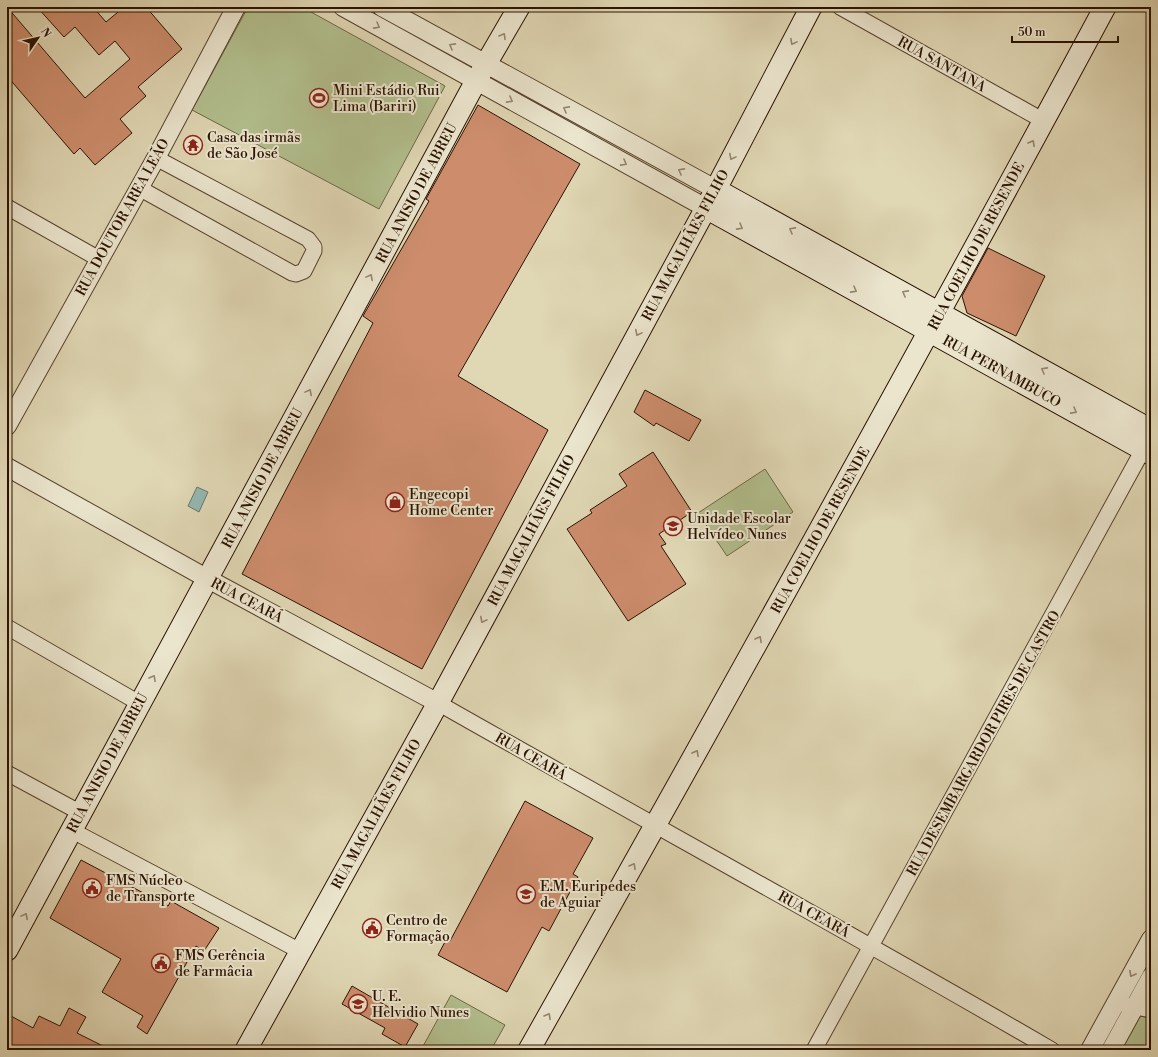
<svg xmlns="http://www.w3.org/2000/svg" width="1158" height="1057" font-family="'Libre Bodoni',serif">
  <rect width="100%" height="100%" fill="#e0d7b4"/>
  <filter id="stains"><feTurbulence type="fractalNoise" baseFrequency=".005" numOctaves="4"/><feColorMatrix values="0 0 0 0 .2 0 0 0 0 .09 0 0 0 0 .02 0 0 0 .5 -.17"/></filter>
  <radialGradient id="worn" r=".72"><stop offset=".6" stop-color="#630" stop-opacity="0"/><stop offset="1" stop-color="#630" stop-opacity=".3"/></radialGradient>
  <!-- green -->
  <path fill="#b2be8d" stroke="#6e6846" d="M248,7H302L445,86L379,209L192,110Z
    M765,469L793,512L727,556L698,513Z
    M451,995L505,1025L491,1050H421Z
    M1134,1013L1151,1019V1050H1112Z"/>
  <!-- water -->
  <path fill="#94b8b2" stroke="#6a766b" d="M197,487L208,492L199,512L188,506Z"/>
  <!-- building -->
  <path fill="#cd8d6d" stroke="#2b1200" d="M7,7L85,98L130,59L115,41L99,55L75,27L64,37L37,7H93L106,22L124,7H146L182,49L138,87L146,96L120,119L132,133L95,165L80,148L74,154L7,76Z
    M478,105L580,164L458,376L548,430L422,669L242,574L373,323L363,316L429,201L426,199Z
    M988,248L1045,276L1016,336L967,313L962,296Z
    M645,390L701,420L689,441L656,423L654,426L634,412Z
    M653,452L692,512L659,534L666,544L661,546L686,584L628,621L567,529L592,513L590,510L627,486L619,474Z
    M525,801L593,838L573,874L578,877L549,931L542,927L507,992L438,955L446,940L450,941Z
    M81,860L168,906L171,901L219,928L204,951L196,946L147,1034L137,1027L143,1016L102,992L121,959L50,918Z
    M352,986L418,1024L405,1047L382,1034L385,1028L342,1004Z
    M69,1008L86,1017L77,1033L111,1050H7V1024L11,1016L33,1028L39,1016L60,1026Z"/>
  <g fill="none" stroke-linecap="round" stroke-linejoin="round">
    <defs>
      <path id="minor" d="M840,7L1044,121
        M139,188L292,273L296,274L304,271L314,251V247L308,239L156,158
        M7,207L99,259
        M7,627L139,703
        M438,703C642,819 849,932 1052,1050
        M7,773L81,813
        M71,830L300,951
        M1125,1005L1151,1010
        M814,1050L1151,435"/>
      <path id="tertiary" d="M343,7L706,208
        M382,7L715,189
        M7,426L156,158L236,7
        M7,467L208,579L438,703
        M1090,1050L1151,939
        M1111,1050L1151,977"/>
      <path id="secondary" d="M715,189L1151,430
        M706,208L1151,454
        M7,950L476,81L519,7
        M246,1050L438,703L706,208L811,7
        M529,1050C724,704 917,357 1105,7"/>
    </defs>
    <!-- minor casing -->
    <use href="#minor" stroke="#58432d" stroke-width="17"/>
    <!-- tertiary casing -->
    <use href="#tertiary" stroke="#58432d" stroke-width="20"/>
    <!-- secondary casing -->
    <use href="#secondary" stroke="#2b1200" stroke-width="23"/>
    <!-- minor -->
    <use href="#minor" stroke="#ebe5ce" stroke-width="15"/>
    <!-- tertiary -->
    <use href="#tertiary" stroke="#ebe5ce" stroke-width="18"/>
    <!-- secondary -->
    <use href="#secondary" stroke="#ebe5ce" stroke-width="21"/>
  </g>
  <!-- one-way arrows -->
  <defs><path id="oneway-chevron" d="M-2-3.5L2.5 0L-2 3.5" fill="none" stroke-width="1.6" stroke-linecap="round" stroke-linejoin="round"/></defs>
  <g stroke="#958671">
    <use href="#oneway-chevron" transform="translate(377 26) rotate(29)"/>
    <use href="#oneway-chevron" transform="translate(503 36) rotate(-60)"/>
    <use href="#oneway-chevron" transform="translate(793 42) rotate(118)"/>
    <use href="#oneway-chevron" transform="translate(452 46) rotate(-151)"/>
    <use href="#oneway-chevron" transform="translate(510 100) rotate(29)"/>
    <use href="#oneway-chevron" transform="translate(566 109) rotate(-151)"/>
    <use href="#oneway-chevron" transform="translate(1032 143) rotate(-61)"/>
    <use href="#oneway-chevron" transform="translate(732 157) rotate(118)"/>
    <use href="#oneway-chevron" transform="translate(624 163) rotate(29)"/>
    <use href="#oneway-chevron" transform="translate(681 171) rotate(-151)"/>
    <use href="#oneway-chevron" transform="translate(740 227) rotate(29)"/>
    <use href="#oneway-chevron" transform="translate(792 230) rotate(-151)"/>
    <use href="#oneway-chevron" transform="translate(370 277) rotate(-62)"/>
    <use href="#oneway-chevron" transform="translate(854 290) rotate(29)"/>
    <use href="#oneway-chevron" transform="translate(905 293) rotate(-151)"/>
    <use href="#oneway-chevron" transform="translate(638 333) rotate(118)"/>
    <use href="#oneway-chevron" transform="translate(1044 370) rotate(-151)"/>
    <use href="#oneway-chevron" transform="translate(309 392) rotate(-62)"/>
    <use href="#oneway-chevron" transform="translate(1074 411) rotate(29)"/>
    <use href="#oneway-chevron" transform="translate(483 620) rotate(118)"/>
    <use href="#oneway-chevron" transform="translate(759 639) rotate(-61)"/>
    <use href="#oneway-chevron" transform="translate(153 678) rotate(-61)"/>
    <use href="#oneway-chevron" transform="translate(696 753) rotate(-61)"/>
    <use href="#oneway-chevron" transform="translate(633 866) rotate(-60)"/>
    <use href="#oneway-chevron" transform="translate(25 916) rotate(-62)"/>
    <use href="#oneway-chevron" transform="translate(1132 974) rotate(119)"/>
    <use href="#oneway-chevron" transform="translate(548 1016) rotate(-60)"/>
  </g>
  <!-- icons -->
  <defs>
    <symbol id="stadium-ring" viewBox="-11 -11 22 22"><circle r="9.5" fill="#ebe5ce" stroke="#8f2418" stroke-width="1.5"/><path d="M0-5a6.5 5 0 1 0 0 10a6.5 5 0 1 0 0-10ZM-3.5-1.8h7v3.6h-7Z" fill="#8f2418"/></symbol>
    <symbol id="temple-ring" viewBox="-11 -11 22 22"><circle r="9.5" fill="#ebe5ce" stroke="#8f2418" stroke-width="1.5"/><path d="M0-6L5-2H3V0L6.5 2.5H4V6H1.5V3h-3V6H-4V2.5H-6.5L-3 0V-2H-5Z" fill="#8f2418"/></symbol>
    <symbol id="shop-ring" viewBox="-11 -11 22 22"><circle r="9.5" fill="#ebe5ce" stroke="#8f2418" stroke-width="1.5"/><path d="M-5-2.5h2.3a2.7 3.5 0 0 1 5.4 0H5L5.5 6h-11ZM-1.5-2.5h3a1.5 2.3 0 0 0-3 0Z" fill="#8f2418"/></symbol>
    <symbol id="school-ring" viewBox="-11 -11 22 22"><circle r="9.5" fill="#ebe5ce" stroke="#8f2418" stroke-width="1.5"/><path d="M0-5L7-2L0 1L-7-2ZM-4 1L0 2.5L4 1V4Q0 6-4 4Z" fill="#8f2418"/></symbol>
    <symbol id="civic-ring" viewBox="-11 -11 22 22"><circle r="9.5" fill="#ebe5ce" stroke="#8f2418" stroke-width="1.5"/><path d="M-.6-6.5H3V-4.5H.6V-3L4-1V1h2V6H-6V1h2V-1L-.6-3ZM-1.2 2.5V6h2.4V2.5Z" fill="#8f2418"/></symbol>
  </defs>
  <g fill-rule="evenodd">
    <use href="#stadium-ring" x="308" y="87" width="22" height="22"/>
    <use href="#temple-ring" x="182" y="134" width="22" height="22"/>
    <use href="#shop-ring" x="384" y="491" width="22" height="22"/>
    <use href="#school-ring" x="662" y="515" width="22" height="22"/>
    <use href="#civic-ring" x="81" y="877" width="22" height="22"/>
    <use href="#school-ring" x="515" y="883" width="22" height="22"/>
    <use href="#civic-ring" x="361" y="917" width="22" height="22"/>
    <use href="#civic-ring" x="150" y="952" width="22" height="22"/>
    <use href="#school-ring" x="347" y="993" width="22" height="22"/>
  </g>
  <g text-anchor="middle" stroke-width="4" stroke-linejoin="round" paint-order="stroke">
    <!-- street labels -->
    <g font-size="14" fill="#2b1200" stroke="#ebe5ce">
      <text transform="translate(942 64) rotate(29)" y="5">RUA SANTANA</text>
      <text transform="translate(416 193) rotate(-62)" y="5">RUA ANISIO DE ABREU</text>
      <text transform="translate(122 217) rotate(-61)" y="5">RUA DOUTOR AREA LEÃO</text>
      <text transform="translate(685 245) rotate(-62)" y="5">RUA MAGALHÃES FILHO</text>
      <text transform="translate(976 246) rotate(-62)" y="5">RUA COELHO DE RESENDE</text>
      <text transform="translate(1002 371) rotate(29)" y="5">RUA PERNAMBUCO</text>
      <text transform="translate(262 478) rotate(-62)" y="5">RUA ANISIO DE ABREU</text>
      <text transform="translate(531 530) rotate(-62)" y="5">RUA MAGALHÃES FILHO</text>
      <text transform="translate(820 530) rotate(-61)" y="5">RUA COELHO DE RESENDE</text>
      <text transform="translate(247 600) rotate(28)" y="5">RUA CEARÁ</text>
      <text transform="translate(983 743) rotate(-61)" y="5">RUA DESEMBARGARDOR PIRES DE CASTRO</text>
      <text transform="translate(531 756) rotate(30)" y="5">RUA CEARÁ</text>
      <text transform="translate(107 763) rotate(-62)" y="5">RUA ANISIO DE ABREU</text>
      <text transform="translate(376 814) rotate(-61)" y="5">RUA MAGALHÃES FILHO</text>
      <text transform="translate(814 914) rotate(29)" y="5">RUA CEARÁ</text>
    </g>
    <!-- poi labels -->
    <g font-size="14" fill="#2b1200" stroke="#ebe5ce" text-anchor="start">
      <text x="333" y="95">Mini Estádio Rui<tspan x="333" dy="16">Lima (Bariri)</tspan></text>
      <text x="207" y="142">Casa das irmãs<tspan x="207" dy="16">de São José</tspan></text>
      <text x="409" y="499">Engecopi<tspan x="409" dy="16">Home Center</tspan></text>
      <text x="687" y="523">Unidade Escolar<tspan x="687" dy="16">Helvídeo Nunes</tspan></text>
      <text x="106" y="885">FMS Núcleo<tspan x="106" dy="16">de Transporte</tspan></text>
      <text x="540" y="891">E.M. Euripedes<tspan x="540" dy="16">de Aguiar</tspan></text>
      <text x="386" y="925">Centro de<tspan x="386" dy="16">Formação</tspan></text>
      <text x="175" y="960">FMS Gerência<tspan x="175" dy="16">de Farmâcia</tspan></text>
      <text x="372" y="1001">U. E.<tspan x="372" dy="16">Helvidio Nunes</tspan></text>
    </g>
  </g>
  <!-- margin -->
  <rect width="1158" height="1057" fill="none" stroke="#e0d7b4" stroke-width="24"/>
  <rect x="8" y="8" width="1142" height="1041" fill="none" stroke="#2b1200" stroke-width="2"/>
  <rect x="12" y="12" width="1134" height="1033" fill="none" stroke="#2b1200"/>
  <!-- north arrow -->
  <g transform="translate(38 38) rotate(56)" stroke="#ebe5ce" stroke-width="3" paint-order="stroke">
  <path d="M0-3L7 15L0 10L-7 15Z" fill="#2b1200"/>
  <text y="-6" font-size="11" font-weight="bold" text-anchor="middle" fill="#2b1200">N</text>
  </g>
  <!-- scale -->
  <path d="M1012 36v6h106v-6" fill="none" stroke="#2b1200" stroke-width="2"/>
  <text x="1018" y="36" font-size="12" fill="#2b1200" stroke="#ebe5ce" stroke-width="3" paint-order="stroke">50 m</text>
  <rect width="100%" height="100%" filter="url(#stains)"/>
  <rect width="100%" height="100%" fill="url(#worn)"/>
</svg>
